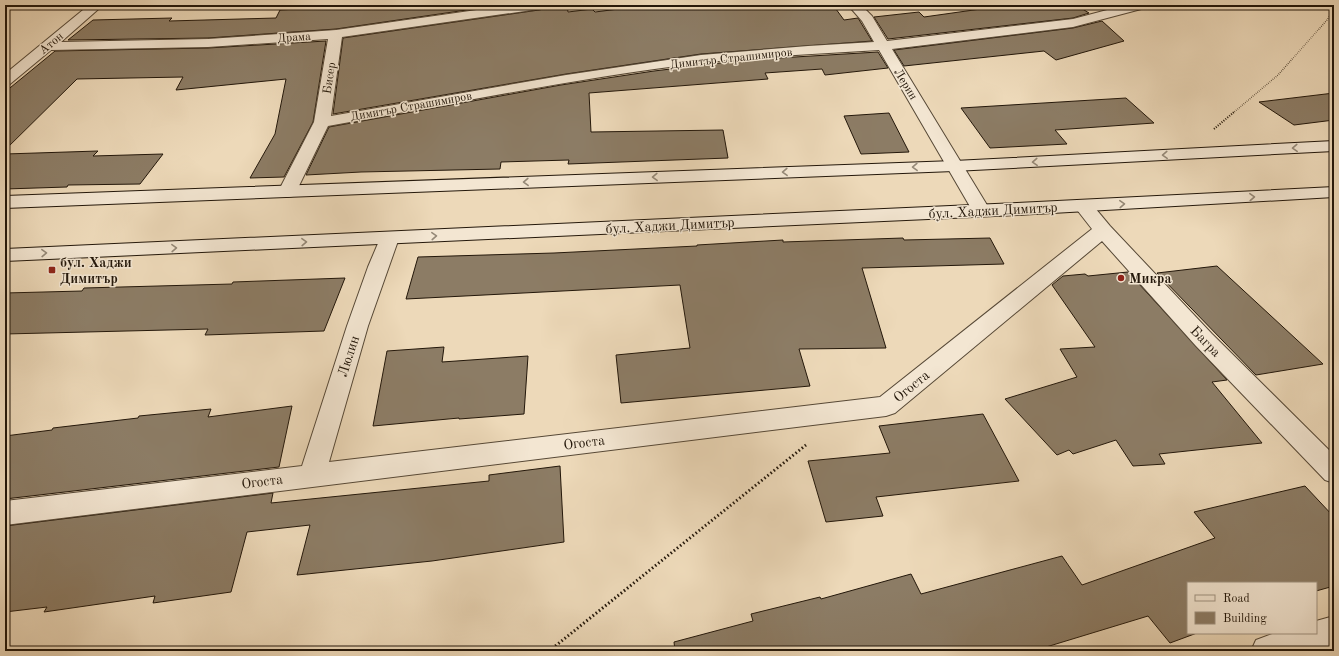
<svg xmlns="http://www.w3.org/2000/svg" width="1339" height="656" font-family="'Old Standard TT',serif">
  <rect width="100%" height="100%" fill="#edd9b9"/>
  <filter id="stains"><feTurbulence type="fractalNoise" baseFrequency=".005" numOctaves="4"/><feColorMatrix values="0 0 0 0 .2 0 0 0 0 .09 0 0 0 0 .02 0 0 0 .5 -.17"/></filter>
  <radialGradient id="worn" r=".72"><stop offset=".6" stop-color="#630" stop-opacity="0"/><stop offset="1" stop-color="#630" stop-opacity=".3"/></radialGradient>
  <!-- building -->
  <path fill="#8c7c65" stroke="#23170a" d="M367,5H501L336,29L208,38L68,40L93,20L172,18L169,21L276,18L280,10Z
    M546,5H567L568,12L592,9L595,12L650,5H833L844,20L858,18L872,41L701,54L566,74L333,114L343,38L539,10L544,9Z
    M1009,5H1076L1089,13L1073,18L888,39L874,17L919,12L924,17Z
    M1102,21L1124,41L1056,60L1044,51L904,66L894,50L1073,28Z
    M326,41L313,122L284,177L250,178L275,134L286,79L176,90L183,77L77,79L5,150V92L55,51L208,48Z
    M878,52L888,68L825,75L822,69L765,73L768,79L589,93L591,132L723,130L728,158L568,164L569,160L501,162L500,169L361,172L306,175L329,127L561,85L654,71L745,60Z
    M1334,93V120L1294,125L1259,102Z
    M1126,98L1154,123L1055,130L1067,144L990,148L961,108Z
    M889,113L909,152L861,154L844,116Z
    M98,151L93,156L163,154L140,184L68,185L67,187L5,189V154Z
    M903,238L904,240L990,238L1004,264L862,268L886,348L799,349L810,386L621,403L616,355L690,348L680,285L406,299L418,257L554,253L697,246V245L783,240V242Z
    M1217,266L1323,364L1256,375L1157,273Z
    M1128,272L1227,380L1212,382L1262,443L1159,454L1165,464L1133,466L1116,440L1073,454L1069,450L1057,455L1005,399L1077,377L1060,349L1095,347L1052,285L1063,276L1085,274L1088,276Z
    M345,278L324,331L205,335L208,329L5,334V293L82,291L84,288L232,284L233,282Z
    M444,347L442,362L528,356L524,414L459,419V418L373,426L387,351Z
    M292,406L279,467L5,499V436L52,430L53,428L138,418L139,416L211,409L208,417Z
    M983,414L1019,481L876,497L883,516L826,522L808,461L890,453L879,426Z
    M560,466L564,542L432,561L297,575L310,525L247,532L231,592L153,603L155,596L44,612L47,607L5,612V526L273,493L271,503L489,481V475Z
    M1305,486L1334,517V586L1316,591V583H1188V633H1197L1170,643L1148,616L1033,651H675L674,642L753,621L751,614L820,597L821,599L911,574L921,594L1062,556L1082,585L1215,538L1194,512Z"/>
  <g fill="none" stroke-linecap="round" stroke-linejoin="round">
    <defs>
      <path id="street" d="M89,5H103L61,42L208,39L336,30L512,5H545L543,8L539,9L342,37L331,116L566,75L701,55L808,46L874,42L862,21L848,5H861L872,16L887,41L1073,19L1126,5H1147L1145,8L1073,27L892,49L990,210L988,214L981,216L974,214L972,210L879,50C819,54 760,56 701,63C576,78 452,104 328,126L296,192L293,196L287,197L281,196L278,192L314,122L328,39L208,47L51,50L10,84L5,85V74Z
        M1083,200L1090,202L1110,226L1212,334L1334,455V483L1325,480L1196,346L1102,241L895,413L886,416L5,525V501L302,466L347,326L368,267L382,234L389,232L396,234L399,238L368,326L329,462L880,397L1092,229L1074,206L1076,202Z
        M1334,616V646L1319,651H1251L1256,640L1275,633H1316V621Z"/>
      <path id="secondary" d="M1334,141V151L954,171L5,208V196L954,161Z
        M1334,187V197L1017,215L5,261V249L1017,203Z"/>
    </defs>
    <!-- street casing -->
    <use href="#street" stroke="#564836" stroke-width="2"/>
    <!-- secondary casing -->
    <use href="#secondary" stroke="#23170a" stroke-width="2"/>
    <!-- path-far2 -->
    <path stroke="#23170a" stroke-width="1.5" stroke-dasharray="0.5 1.5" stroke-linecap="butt" d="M1233,113L1278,75L1327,20L1334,10"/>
    <!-- path-far1 -->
    <path stroke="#23170a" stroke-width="2" stroke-dasharray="1 1.5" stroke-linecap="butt" d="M1214,129L1234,112"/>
    <!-- path -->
    <path stroke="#23170a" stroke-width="3" stroke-dasharray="1.5 2.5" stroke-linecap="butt" d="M549,651L806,445"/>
    <!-- street -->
    <use href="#street" fill="#f3e6d2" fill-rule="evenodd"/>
    <!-- secondary -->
    <use href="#secondary" fill="#f3e6d2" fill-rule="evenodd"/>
  </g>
  <!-- one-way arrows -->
  <defs><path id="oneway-chevron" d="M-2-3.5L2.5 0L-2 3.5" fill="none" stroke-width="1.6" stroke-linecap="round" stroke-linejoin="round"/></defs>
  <g stroke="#958978">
    <use href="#oneway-chevron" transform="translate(1295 148) rotate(177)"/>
    <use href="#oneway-chevron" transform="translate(1165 155) rotate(177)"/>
    <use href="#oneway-chevron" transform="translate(1035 162) rotate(177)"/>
    <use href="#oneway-chevron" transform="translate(915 167) rotate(178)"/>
    <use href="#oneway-chevron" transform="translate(785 172) rotate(178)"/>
    <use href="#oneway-chevron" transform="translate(655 177) rotate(178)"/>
    <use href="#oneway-chevron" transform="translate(526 182) rotate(178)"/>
    <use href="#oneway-chevron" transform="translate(1252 197) rotate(-3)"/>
    <use href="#oneway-chevron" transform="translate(1122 204) rotate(-3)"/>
    <use href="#oneway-chevron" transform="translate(434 236) rotate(-3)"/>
    <use href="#oneway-chevron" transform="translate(304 242) rotate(-2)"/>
    <use href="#oneway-chevron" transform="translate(174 248) rotate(-2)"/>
    <use href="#oneway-chevron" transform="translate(44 253) rotate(-2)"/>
  </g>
  <!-- markers -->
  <g fill="#8f2418" stroke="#f3e6d2" stroke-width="1.5">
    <rect x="48" y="266" width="8" height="8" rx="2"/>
    <circle cx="1121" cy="278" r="4"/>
  </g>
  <g text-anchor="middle" stroke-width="3" stroke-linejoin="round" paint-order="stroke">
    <!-- far-street labels -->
    <g font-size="12" fill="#23170a" stroke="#f3e6d2">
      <text transform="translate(294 37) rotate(-4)" y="4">Драма</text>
      <text transform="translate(51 43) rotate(-40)" y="4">Атон</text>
      <text transform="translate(731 58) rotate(-6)" y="4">Димитър Страшимиров</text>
      <text transform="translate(329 78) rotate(-81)" y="4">Бисер</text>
      <text transform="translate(906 84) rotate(59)" y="4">Лерин</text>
      <text transform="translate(411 106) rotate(-10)" y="4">Димитър Страшимиров</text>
    </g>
    <!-- street labels -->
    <g font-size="14" fill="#23170a" stroke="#f3e6d2">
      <text transform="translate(993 210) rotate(-3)" y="5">бул. Хаджи Димитър</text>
      <text transform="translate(670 225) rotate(-3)" y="5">бул. Хаджи Димитър</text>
      <text transform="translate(1206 341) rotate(46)" y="5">Багра</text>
      <text transform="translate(348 356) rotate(-72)" y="5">Люлин</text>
      <text transform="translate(911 386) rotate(-39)" y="5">Огоста</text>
      <text transform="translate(584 442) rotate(-7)" y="5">Огоста</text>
      <text transform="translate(262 481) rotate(-7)" y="5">Огоста</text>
    </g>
    <!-- poi labels -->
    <g font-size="14" font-weight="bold" fill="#23170a" stroke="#f3e6d2" text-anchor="start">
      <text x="60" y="267">бул. Хаджи<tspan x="60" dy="16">Димитър</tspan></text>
      <text x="1129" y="283">Микра</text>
    </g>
  </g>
  <!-- margin -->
  <rect width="1339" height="656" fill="none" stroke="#edd9b9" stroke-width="20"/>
  <rect x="6" y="6" width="1327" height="644" fill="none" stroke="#23170a" stroke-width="2"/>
  <rect x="10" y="10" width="1319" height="636" fill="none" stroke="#23170a"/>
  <!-- legend -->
  <rect x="1187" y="582" width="130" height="52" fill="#f3e6d2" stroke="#a09382"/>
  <rect x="1195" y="595" width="20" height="6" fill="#f3e6d2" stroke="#a09382"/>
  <text x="1223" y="602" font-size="12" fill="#23170a">Road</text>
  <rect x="1195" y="612" width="20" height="12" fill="#8c7c65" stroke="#a09382"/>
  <text x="1223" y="622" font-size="12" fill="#23170a">Building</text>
  <rect width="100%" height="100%" filter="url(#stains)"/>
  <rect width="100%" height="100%" fill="url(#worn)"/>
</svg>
